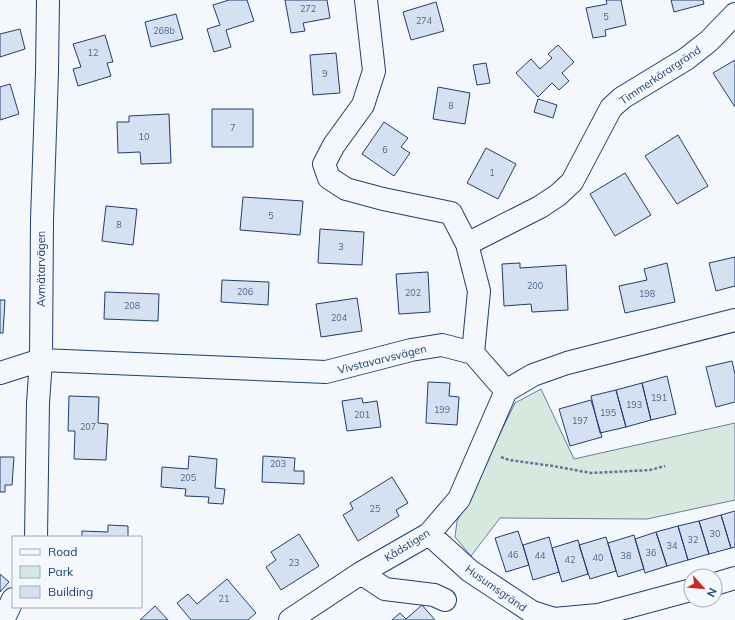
<svg xmlns="http://www.w3.org/2000/svg" width="735" height="620" font-family="Mulish,sans-serif">
  <rect width="100%" height="100%" fill="#f4f7fb"/>
  <!-- green -->
  <path fill="#d7e8df" stroke="#687fa3" d="M541,389L574,459L735,423V500L647,519L500,518L471,556L455,537L457,521L515,403Z"/>
  <!-- building -->
  <path fill="#d5e0f0" stroke="#1d3f73" d="M229,0H247L254,21L226,30L231,47L214,52L207,29L220,25L213,5Z
    M285,0H327L330,18L303,23L305,31L291,33Z
    M606,0H621L626,25L605,30L606,36L593,38L586,8L607,4Z
    M671,0H703L704,4L674,12Z
    M436,2L444,31L411,40L403,12Z
    M176,14L183,39L151,47L145,22Z
    M20,29L25,49L0,57V34Z
    M105,35L113,62L107,63L111,76L78,86L73,69L81,67L73,44Z
    M558,45L574,62L562,73L569,81L559,90L552,83L538,97L516,73L531,59L540,69L552,58L548,54Z
    M336,53L340,93L313,95L310,55Z
    M735,60V107L713,73Z
    M486,63L490,83L477,85L473,65Z
    M10,84L19,114L0,120V87Z
    M438,87L470,93L465,124L433,119Z
    M538,99L557,105L553,118L534,112Z
    M212,109H253V147H212Z
    M169,114L171,163L141,164L140,152L118,153L117,122H129V116Z
    M384,122L408,138L401,147L410,153L394,176L362,154Z
    M678,135L708,186L677,204L645,156Z
    M486,148L516,164L498,199L467,183Z
    M625,173L651,215L615,236L590,194Z
    M243,197L303,201L300,235L240,230Z
    M106,206L137,209L133,245L102,241Z
    M320,229L364,232L362,265L318,263Z
    M735,257V286L716,291L709,263Z
    M520,263V268L566,265L568,310L532,312L531,304L504,306L502,264Z
    M667,263L675,302L625,313L619,286L647,280L644,269Z
    M428,272L430,312L399,314L396,274Z
    M222,280L269,282L268,305L221,302Z
    M105,292L159,294L158,321L104,319Z
    M357,298L362,331L321,337L316,304Z
    M0,300H5L3,333H0Z
    M732,361L735,374V402L716,407L706,367Z
    M667,376L676,414L651,420L642,383Z
    M428,382L450,383L449,396L459,397L457,425L426,423Z
    M642,383L651,420L626,427L616,390Z
    M616,390L626,427L600,433L591,396Z
    M69,396L99,397L98,423L108,424L106,460L74,459L75,431H68Z
    M362,398L363,403L377,401L381,427L347,431L342,401Z
    M591,400L602,437L570,446L559,409Z
    M189,456L217,459L215,488L225,489L223,504L208,503L209,497L185,496L186,489L161,487L162,467L188,469Z
    M263,456L295,458L294,471H304V484L262,482Z
    M0,457H14L12,485H5V492H0Z
    M392,477L408,503L396,510L399,516L358,541L343,515L353,509L350,503Z
    M735,511V547L731,548L721,515Z
    M721,515L731,548L709,554L699,521Z
    M699,521L709,554L688,560L678,526Z
    M108,525L128,526V537H82V531L108,532Z
    M678,526L688,560L667,566L656,532Z
    M518,531L529,565L506,572L495,538Z
    M656,532L667,566L645,573L635,539Z
    M299,534L319,566L281,590L266,567L276,560L271,552Z
    M634,535L644,569L618,577L608,543Z
    M549,537L559,572L533,580L523,545Z
    M606,537L616,571L590,579L579,545Z
    M578,540L588,574L562,582L552,548Z
    M0,574L9,582L0,592Z
    M227,579L256,613L248,620H191L177,603L188,594L197,604Z
    M422,605L435,620H392L400,613L406,619Z
    M155,606L168,620H140Z"/>
  <g fill="none" stroke-linecap="round" stroke-linejoin="round">
    <defs>
      <path id="minor" d="M366,0L374,71L363,105L334,145L324,164L329,178L346,189L383,199L451,213L467,244L479,291L473,353
        M467,244L540,207L558,195L572,182L611,108L622,98L686,59L709,41L735,14
        M0,373L41,360L326,372L411,350L442,345L473,353L506,391L533,375L567,363L735,320
        M429,534L470,571L532,612L554,619L598,615L691,590
        M36,537L38,403L41,360L42,220L47,72L48,0
        M361,573L385,589L434,595L445,600
        M715,584L735,578
        M6,614L13,599
        M290,620L361,573L429,534L459,499L506,391"/>
    </defs>
    <!-- minor casing -->
    <use href="#minor" stroke="#1d3f73" stroke-width="24"/>
    <!-- path -->
    <path stroke="#5e769c" stroke-width="2.5" stroke-dasharray="3 2" stroke-linecap="butt" d="M501,457L509,460L553,466L591,473L650,470L665,466"/>
    <!-- minor -->
    <use href="#minor" stroke="#f4f7fb" stroke-width="22"/>
  </g>
  <g text-anchor="middle" stroke-width="3" stroke-linejoin="round" paint-order="stroke">
    <!-- number labels -->
    <g font-size="9" fill="#4b6792">
      <text x="308" y="12">272</text>
      <text x="606" y="20">5</text>
      <text x="424" y="24">274</text>
      <text x="164" y="34">268b</text>
      <text x="93" y="56">12</text>
      <text x="325" y="77">9</text>
      <text x="451" y="109">8</text>
      <text x="233" y="131">7</text>
      <text x="144" y="140">10</text>
      <text x="385" y="153">6</text>
      <text x="492" y="176">1</text>
      <text x="271" y="219">5</text>
      <text x="119" y="228">8</text>
      <text x="341" y="250">3</text>
      <text x="535" y="289">200</text>
      <text x="245" y="295">206</text>
      <text x="413" y="296">202</text>
      <text x="647" y="297">198</text>
      <text x="132" y="309">208</text>
      <text x="339" y="321">204</text>
      <text x="659" y="401">191</text>
      <text x="634" y="408">193</text>
      <text x="442" y="413">199</text>
      <text x="608" y="416">195</text>
      <text x="362" y="418">201</text>
      <text x="580" y="424">197</text>
      <text x="88" y="430">207</text>
      <text x="278" y="467">203</text>
      <text x="188" y="481">205</text>
      <text x="375" y="512">25</text>
      <text x="715" y="537">30</text>
      <text x="693" y="543">32</text>
      <text x="672" y="549">34</text>
      <text x="651" y="556">36</text>
      <text x="513" y="558">46</text>
      <text x="540" y="559">44</text>
      <text x="626" y="559">38</text>
      <text x="598" y="561">40</text>
      <text x="570" y="563">42</text>
      <text x="294" y="566">23</text>
      <text x="224" y="602">21</text>
    </g>
    <!-- street labels -->
    <g font-size="11" fill="#1d3f73" stroke="#f4f7fb">
      <text transform="translate(660 75) rotate(-34)" y="4">Timmerkörargränd</text>
      <text transform="translate(41 269) rotate(-90)" y="4">Avmätarvägen</text>
      <text transform="translate(382 359) rotate(-14)" y="4">Vivstavarvsvägen</text>
      <text transform="translate(407 545) rotate(-32)" y="4">Kådstigen</text>
      <text transform="translate(496 588) rotate(35)" y="4">Husumsgränd</text>
    </g>
  </g>
  <!-- legend -->
  <rect x="12" y="536" width="130" height="72" fill="#f4f7fb" stroke="#9eadc5"/>
  <rect x="20" y="549" width="20" height="6" fill="#f4f7fb" stroke="#9eadc5"/>
  <text x="48" y="556" font-size="12" fill="#1d3f73">Road</text>
  <rect x="20" y="566" width="20" height="12" fill="#d7e8df" stroke="#9eadc5"/>
  <text x="48" y="576" font-size="12" fill="#1d3f73">Park</text>
  <rect x="20" y="586" width="20" height="12" fill="#d5e0f0" stroke="#9eadc5"/>
  <text x="48" y="596" font-size="12" fill="#1d3f73">Building</text>
  <!-- north arrow -->
  <g transform="translate(703 588) rotate(117)"><circle r="19" fill="#f4f7fb" stroke="#9eadc5"/>
  <path d="M0-3L7 15L0 10L-7 15Z" fill="#c62828"/>
  <text y="-6" font-size="11" font-weight="bold" text-anchor="middle" fill="#1d3f73">N</text>
  </g>
</svg>
